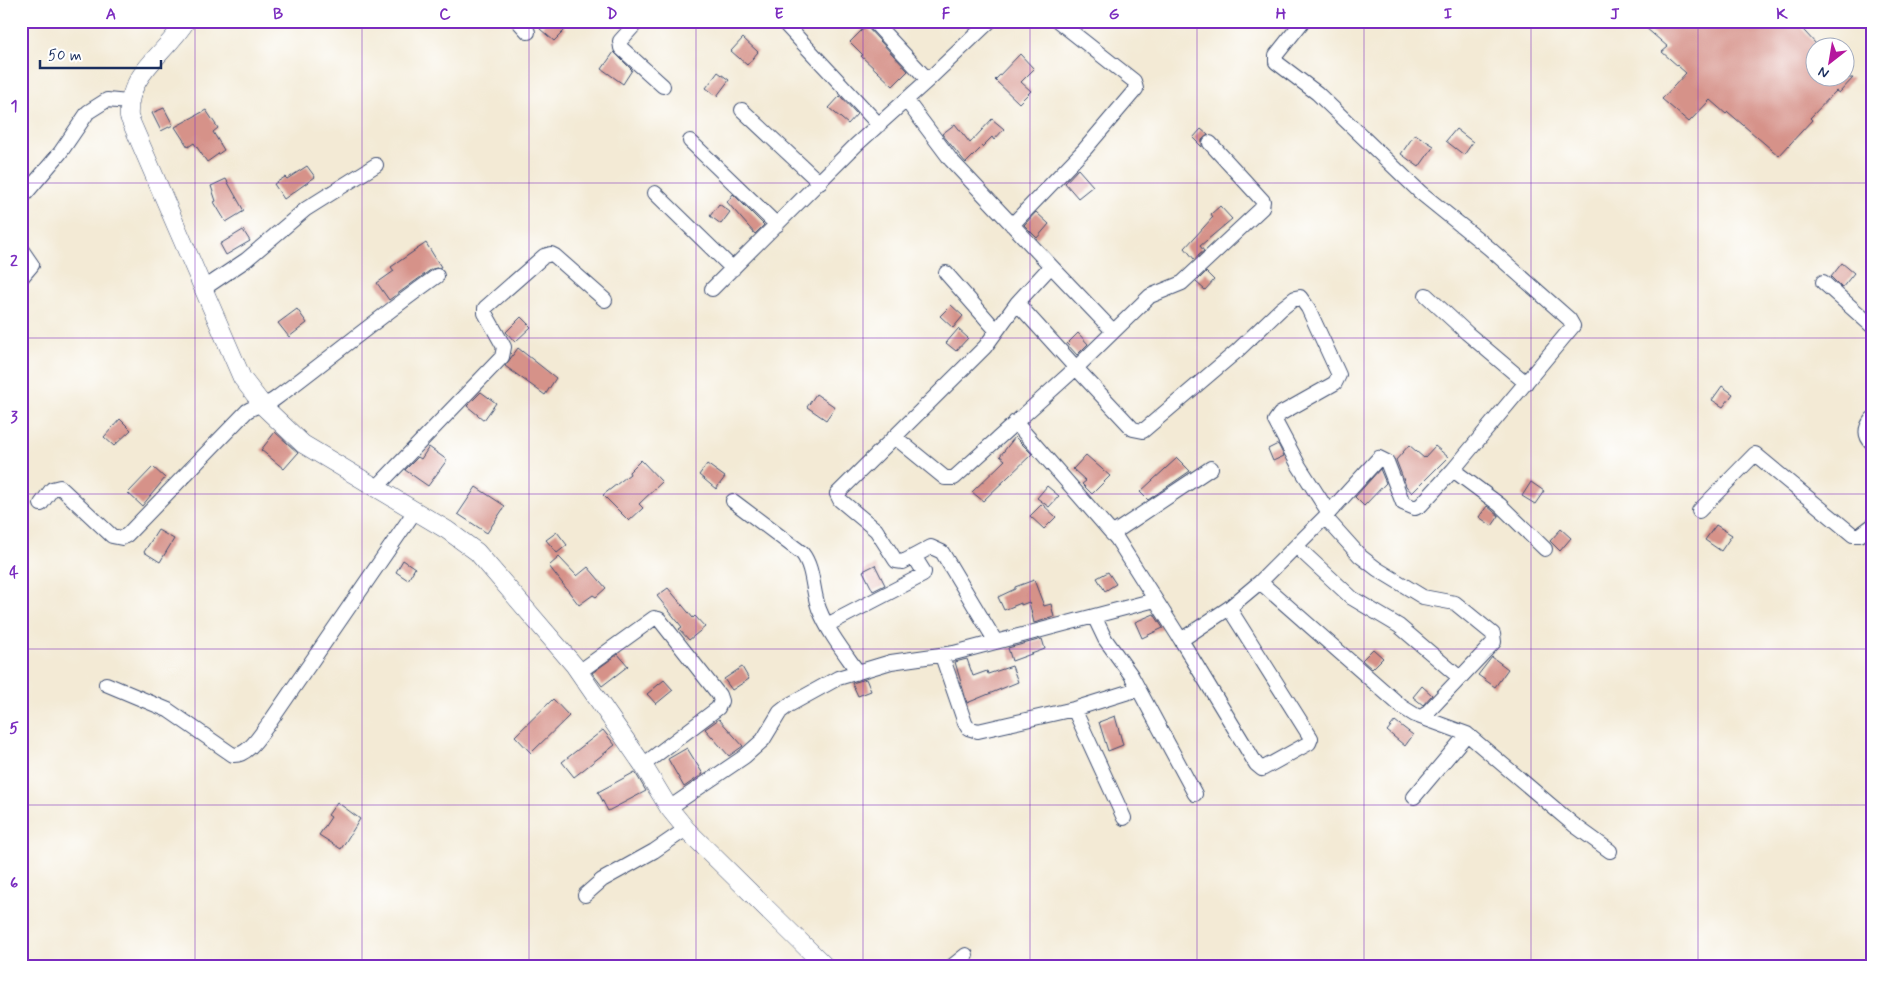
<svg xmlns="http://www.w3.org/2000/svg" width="1893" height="988" font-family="Mynerve,sans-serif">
  <rect width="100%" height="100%" fill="#fff"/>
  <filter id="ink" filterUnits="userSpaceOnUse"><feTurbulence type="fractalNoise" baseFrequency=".02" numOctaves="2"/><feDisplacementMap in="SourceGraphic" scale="10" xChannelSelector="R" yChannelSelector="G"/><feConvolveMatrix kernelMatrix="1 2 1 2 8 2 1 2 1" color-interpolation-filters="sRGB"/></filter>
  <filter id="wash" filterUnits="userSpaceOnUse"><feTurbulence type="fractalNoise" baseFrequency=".0096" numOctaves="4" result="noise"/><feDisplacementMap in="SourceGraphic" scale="20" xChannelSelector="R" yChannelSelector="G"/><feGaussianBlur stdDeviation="1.12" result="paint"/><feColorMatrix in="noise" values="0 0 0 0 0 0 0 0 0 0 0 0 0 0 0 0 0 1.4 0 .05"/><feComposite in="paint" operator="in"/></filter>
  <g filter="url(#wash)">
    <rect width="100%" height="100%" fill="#f3ead5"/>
    <g id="blocks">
      <!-- building -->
      <path fill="#d69289" d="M547,21H558L566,29L554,41L540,29Z
        M1638,21H1795L1816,44V78H1853L1839,93L1836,91L1810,118L1812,120L1779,156L1728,112L1726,114L1710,100L1689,122L1662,99L1686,73L1662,52L1668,47Z
        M866,26L908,71L893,86L861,56L863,55L850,42Z
        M743,38L758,52L747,65L731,51Z
        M614,52L632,70L623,84L602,69Z
        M1020,54L1034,69L1021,82L1031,91L1019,103L995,80Z
        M718,72L729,80L717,96L706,88Z
        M840,96L857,114L848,124L829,108Z
        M164,108L173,125L161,131L152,113Z
        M206,110L218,128L213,132L224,150L207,162L194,143L188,147L175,127Z
        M992,119L1004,129L994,140L992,137L966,163L942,134L955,124L970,143Z
        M1201,129L1208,135L1202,140V147L1193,138Z
        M1456,129L1473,142L1464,155L1446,141Z
        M1415,134L1434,146L1419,167L1401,154Z
        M307,166L315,177L284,199L274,184L285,177L287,179Z
        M1078,169L1093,186L1078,198L1065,183Z
        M226,179L244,211L226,222L214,202L216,201L211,186Z
        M733,194L764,225L755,234L727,202Z
        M719,204L730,212L721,224L710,216Z
        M1220,206L1232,219L1200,246L1204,251L1194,259L1185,248L1213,217L1211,214Z
        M1036,212L1049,224L1037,238L1024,225Z
        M243,230L250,241L226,255L220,244Z
        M426,243L441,267L432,269L389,300L377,283L394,271L391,267Z
        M1842,263L1854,273L1842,288L1831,277Z
        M1206,272L1214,280L1205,290L1196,282Z
        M951,305L963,316L953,328L940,316Z
        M297,309L307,323L289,337L278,323Z
        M521,317L531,327L515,342L506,332Z
        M958,329L968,338L956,351L946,343Z
        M1078,333L1088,344L1077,355L1067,344Z
        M518,348L556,378L545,395L505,366Z
        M1722,386L1733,394L1723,407L1712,400Z
        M481,392L496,403L484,420L467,406Z
        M816,394L835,407L826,420L807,407Z
        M120,419L131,430L114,446L104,437Z
        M275,432L298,453L284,469L261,450Z
        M1015,437L1032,454L983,501L972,492L1005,460L1000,456Z
        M1278,444L1284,456L1273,461L1268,449Z
        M1409,445L1424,458L1435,446L1448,457L1412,493L1406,486L1396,460Z
        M429,447L447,460L428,486L405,470L418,457L421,459Z
        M1086,455L1110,476L1092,494L1082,484L1086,481L1073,469Z
        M1177,458L1190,471L1148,500L1140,492Z
        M641,460L662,482L639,504L643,508L629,521L603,495L630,474L629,472Z
        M707,464L725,477L716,489L699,475Z
        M153,467L165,478L142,506L128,493Z
        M1380,469L1386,483L1364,506L1355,497Z
        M1531,482L1544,491L1535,504L1522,496Z
        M1047,486L1059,496L1049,507L1037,498Z
        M476,487L505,506L487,533L458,514Z
        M1042,504L1056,517L1044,529L1030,516Z
        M1487,506L1499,516L1492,526L1479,517Z
        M1716,525L1732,535L1721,551L1705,540Z
        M1561,529L1571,538L1560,551L1550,541Z
        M158,530L174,539L160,562L144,552Z
        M557,532L567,545L557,553L546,540Z
        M559,557L577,576L588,567L606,588L596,597L593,595L579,605L549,566Z
        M403,560L415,568L408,580L396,572Z
        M875,565L885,585L873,591L863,571Z
        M1108,572L1116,584L1105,591L1097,578Z
        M1034,580L1044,606L1051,604L1054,617L1034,623L1029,602L1021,605V603L1004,610L998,597L1015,589V587Z
        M668,588L693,618L695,616L705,627L689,640L679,629L682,627L657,596Z
        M1154,614L1163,628L1142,638L1135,622Z
        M1042,639L1045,649L1012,661L1008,648Z
        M1373,649L1383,658L1372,669L1362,660Z
        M618,654L628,666L602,686L592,673Z
        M1492,657L1508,669L1495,687L1478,675Z
        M967,659L973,676L987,671L988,674L1012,666L1018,682L967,703L955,662Z
        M742,667L749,679L732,690L724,679Z
        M866,679L871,691L858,696L852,683Z
        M664,680L673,690L656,704L647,694Z
        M1422,686L1432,695L1423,705L1413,697Z
        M553,699L569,716L531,753L515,736Z
        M1115,716L1123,745L1108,751L1099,722Z
        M719,719L743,746L729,756L705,729Z
        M1395,721L1413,735L1405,746L1387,731Z
        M603,730L615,745L574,777L562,762Z
        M687,748L703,774L684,787L668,759Z
        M635,772L646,791L608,811L598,792Z
        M337,802L360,819L341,849L319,835L331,817L328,815Z"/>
    </g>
  </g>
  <g filter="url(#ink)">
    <use href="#blocks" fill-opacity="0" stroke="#3b4b70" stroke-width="1"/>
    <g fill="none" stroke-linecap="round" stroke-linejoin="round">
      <defs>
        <path id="minor" d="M518,21L528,32
          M638,21L620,41L621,48L663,86
          M873,21L928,80L990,21
          M786,25L879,125
          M906,100L951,160L1051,266L1017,303
          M742,110L820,183
          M690,141L777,225
          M1210,143L1263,201L1262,208L1182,283L1150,296L1076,368L1133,429L1143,431L1237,351L1281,309L1295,298L1300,297L1308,308L1339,375L1335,383L1280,414L1275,421L1299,466L1329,513
          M655,193L733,269
          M21,199L60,153L88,112L107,100L128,102
          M1012,225L1085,149L1136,89L1134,81L1058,21
          M21,249L32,265L21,278
          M1051,266L1113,331
          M946,273L996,330
          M1823,282L1872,326
          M203,289L246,260L306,209L376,165
          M712,289L856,145L928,80
          M1426,295L1467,333L1526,383
          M1872,419C1865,428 1864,435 1872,443
          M1015,422L1117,539L1181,640
          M896,438L945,478H954L1076,368L1017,303L985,347L837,494L840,500L876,530L896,561L903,562L931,547L942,552L996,642
          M1453,470L1500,505L1545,549
          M376,488L502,357L504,347L485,313V308L544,256L551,254L555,256L605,300
          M733,501L802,553C814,568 812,591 819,609C828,632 844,652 858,672
          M41,504L52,489L60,487L112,536L122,538L127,535L247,411C256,405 267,405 275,399C330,358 382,315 437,276
          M1699,511L1755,454L1853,535H1860L1872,526
          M1325,517L1360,556L1377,569L1423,597L1455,603L1493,634L1494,642L1423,717
          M1112,534L1211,468
          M1296,546L1352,598L1399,626L1460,678
          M1260,582L1402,707L1415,715L1467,734L1574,825L1610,851
          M1229,608L1181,640L1256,764L1262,769L1309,743L1311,738L1229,608L1260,582L1325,517L1379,458L1387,462L1403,503L1415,508L1421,505L1453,470L1573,326L1569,319L1489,248L1421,193L1317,93L1276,62V55L1303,21
          M1094,616L1105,639L1131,675L1195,794
          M827,625L923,575L924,572L914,556
          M942,656L965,723L968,728L978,731L1074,709L1138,689
          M579,672L654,618L659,619L719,695L721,701L718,708L643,765
          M106,684L168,710L233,755C249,756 261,733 270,722L415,511
          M1074,709L1124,818
          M1414,797L1467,734
          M669,808L744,757L763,740L780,712L789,705L838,678L891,662L954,653L1155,600
          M585,895L602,880L654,851L686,829
          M951,967L966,955"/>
        <path id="tertiary" d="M186,21C166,54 126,74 129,117L242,378L265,408L303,444L447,530L477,552L574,665L643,765L669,808L686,829L826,967"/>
      </defs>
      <!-- minor casing -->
      <use href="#minor" stroke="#3b4b70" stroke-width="16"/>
      <!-- tertiary casing -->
      <use href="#tertiary" stroke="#3b4b70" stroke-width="19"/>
      <!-- minor -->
      <use href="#minor" stroke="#fff" stroke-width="14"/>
      <!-- tertiary -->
      <use href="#tertiary" stroke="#fff" stroke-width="18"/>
    </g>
  </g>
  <!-- grid -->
  <path fill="none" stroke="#7b2cbf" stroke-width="1" stroke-opacity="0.55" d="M195,21V967M362,21V967M529,21V967M696,21V967M863,21V967M1030,21V967M1197,21V967M1364,21V967M1531,21V967M1698,21V967M21,183H1872M21,338H1872M21,494H1872M21,649H1872M21,805H1872"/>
  <!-- margin -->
  <rect width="1893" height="988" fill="none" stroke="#fff" stroke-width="55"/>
  <!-- north arrow -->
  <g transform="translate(1830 62) rotate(211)"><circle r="24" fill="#ffffff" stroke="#a4acbf"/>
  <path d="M0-4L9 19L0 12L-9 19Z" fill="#b5179e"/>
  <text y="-8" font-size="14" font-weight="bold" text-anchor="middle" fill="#1b2f5e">N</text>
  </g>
  <!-- scale -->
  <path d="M40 60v8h121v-8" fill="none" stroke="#1b2f5e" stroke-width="2.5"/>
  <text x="48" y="60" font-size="15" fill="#1b2f5e" stroke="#ffffff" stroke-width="4" paint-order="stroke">50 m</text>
  <rect x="28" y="28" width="1838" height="932" fill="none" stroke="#7b2cbf" stroke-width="2"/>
  <g font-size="16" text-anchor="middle" font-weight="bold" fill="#7b2cbf">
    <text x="111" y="19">A</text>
    <text x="278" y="19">B</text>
    <text x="445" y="19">C</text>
    <text x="612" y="19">D</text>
    <text x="779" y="19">E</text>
    <text x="946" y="19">F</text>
    <text x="1114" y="19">G</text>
    <text x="1281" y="19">H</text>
    <text x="1448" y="19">I</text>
    <text x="1615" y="19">J</text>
    <text x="1782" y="19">K</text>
    <text x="14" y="111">1</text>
    <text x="14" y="266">2</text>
    <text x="14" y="422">3</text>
    <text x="14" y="577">4</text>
    <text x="14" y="733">5</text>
    <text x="14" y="888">6</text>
  </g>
</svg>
